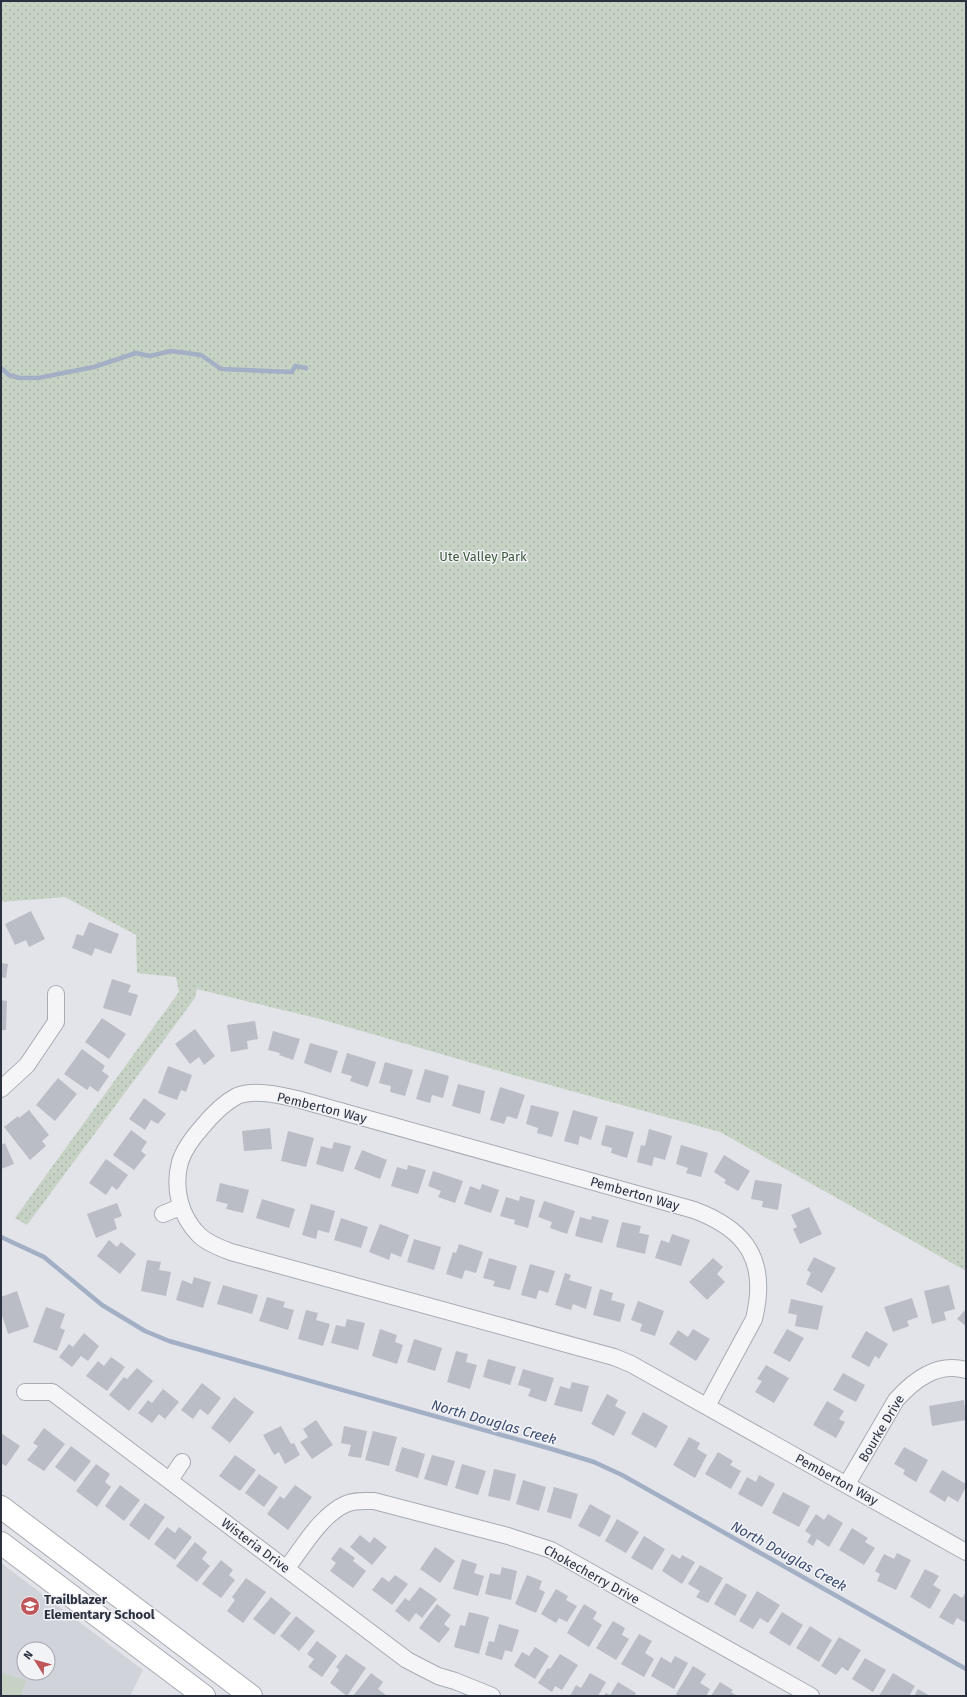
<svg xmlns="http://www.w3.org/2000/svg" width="967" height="1697" font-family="'Fira Sans',sans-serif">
  <defs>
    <pattern id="green-dots" width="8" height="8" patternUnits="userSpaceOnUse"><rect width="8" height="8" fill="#c6d2c4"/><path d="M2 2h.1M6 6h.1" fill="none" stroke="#aab5a9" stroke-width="1.8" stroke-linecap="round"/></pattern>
  </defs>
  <rect width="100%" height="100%" fill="#e2e4e9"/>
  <!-- built -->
  <path fill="#d1d3db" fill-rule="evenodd" d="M1,1563L143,1670L130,1696H1ZM24,1649H48V1673H24Z"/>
  <!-- green -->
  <path fill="url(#green-dots)" d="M1,1H966V1271L720,1132L510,1074L320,1019L197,989L195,998L27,1225L15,1218L179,992L176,977L137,973L136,935L65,897L1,902Z"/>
  <!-- pitch -->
  <path fill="#c6d2c4" d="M1,1673L26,1680L21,1696H1Z"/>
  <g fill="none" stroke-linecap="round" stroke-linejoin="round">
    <!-- stream -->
    <path stroke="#a2afc5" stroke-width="4.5" d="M1,368L9,375L19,378H38L94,367L136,353L150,356L171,351L201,355L221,369L292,372L295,366L306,368
      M1,1237L44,1257L102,1305L145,1331L169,1341L555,1450L594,1462L622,1475L966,1669"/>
  </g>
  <!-- building -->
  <path fill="#babdc5" d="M31,911L45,939L29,947L26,940L15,945L5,924Z
    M89,922L119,934L111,954L95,948L92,956L72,948L77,934L83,936Z
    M1,963L8,964L6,978L1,977Z
    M112,979L131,985L128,992L138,995L131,1016L103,1008Z
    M1,1000L7,1001L6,1030H1Z
    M102,1018L126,1034L109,1059L85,1042Z
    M255,1021L258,1039L247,1041L248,1049L231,1052L227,1025Z
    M195,1029L215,1056L204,1065L199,1057L190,1064L175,1044Z
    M273,1031L300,1039L293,1060L279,1055L280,1053L268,1050Z
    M310,1043L338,1051L331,1073L304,1063Z
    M82,1049L105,1066L102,1071L109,1076L98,1092L90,1086L87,1090L64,1074Z
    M347,1053L376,1062L368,1087L350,1081L352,1076L341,1073Z
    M385,1062L413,1070L405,1096L390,1092L391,1086L379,1083Z
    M168,1066L192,1075L186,1092L181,1090L177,1100L158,1093Z
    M425,1069L449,1076L443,1098L432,1095L430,1103L416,1099Z
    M58,1078L77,1094L55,1121L36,1105Z
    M458,1084L485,1091L480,1114L452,1106Z
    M500,1087L525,1095L517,1119L507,1116L504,1124L490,1120Z
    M144,1098L166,1114L158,1124L151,1120L145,1130L129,1119Z
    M531,1105L559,1112L552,1137L537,1133L538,1128L526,1124Z
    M29,1110L49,1135L42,1141L46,1146L30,1160L4,1127L18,1116L19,1118Z
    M573,1110L598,1117L591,1140L580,1136L578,1145L564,1141Z
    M606,1125L634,1132L627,1158L611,1153L612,1148L601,1145Z
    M270,1128L272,1149L244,1151L242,1131Z
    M649,1129L672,1136L665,1160L654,1157L652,1166L637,1162L641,1145L645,1146Z
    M131,1130L147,1142L141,1151L146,1155L134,1170L113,1155Z
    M288,1131L314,1138L306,1167L281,1161Z
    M334,1142L351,1146L343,1172L316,1164L321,1146L332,1149Z
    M5,1143L14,1164L1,1169V1145Z
    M681,1145L708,1153L701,1177L686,1173L688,1168L676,1164Z
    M362,1150L387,1160L380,1179L354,1169Z
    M724,1155L750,1171L738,1191L724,1183L726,1180L714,1172Z
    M106,1159L128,1175L117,1190L112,1186L106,1195L89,1183Z
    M408,1165L426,1170L418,1194L391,1186L397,1167L407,1170Z
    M433,1171L463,1181L455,1203L438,1197L441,1191L428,1186Z
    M755,1180L782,1184L778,1210L762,1207L763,1201L751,1199Z
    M220,1183L249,1190L243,1213L226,1209L228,1204L216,1201Z
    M482,1184L499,1190L491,1213L464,1204L470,1186L480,1190Z
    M520,1196L535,1200L528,1228L514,1224L515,1220L500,1216L506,1197L519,1201Z
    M262,1199L295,1209L289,1228L256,1218Z
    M544,1201L575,1211L567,1234L550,1228L552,1222L538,1217Z
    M117,1203L122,1216L114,1219L117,1229L96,1238L87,1214Z
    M311,1204L335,1211L329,1233L318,1230L316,1239L302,1235Z
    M809,1207L822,1234L800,1244L793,1229L797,1227L791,1215Z
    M592,1216L609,1220L602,1243L575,1236L580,1217L591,1220Z
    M341,1218L368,1227L361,1248L334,1240Z
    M622,1222L641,1226L639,1233L649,1235L645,1254L616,1247Z
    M380,1224L409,1235L401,1257L391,1253L389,1260L369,1252Z
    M672,1234L690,1240L681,1266L655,1258L661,1240L669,1243Z
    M414,1239L441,1247L434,1270L407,1262Z
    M109,1240L117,1247L121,1242L136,1254L120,1274L97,1256Z
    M459,1244L483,1252L476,1273L465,1270L462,1279L446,1274L453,1252L456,1253Z
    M814,1257L836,1268L822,1293L806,1284L811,1273L807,1270Z
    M489,1258L517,1266L510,1290L493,1286L495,1281L483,1278Z
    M713,1258L723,1267L717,1274L725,1282L707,1300L689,1282Z
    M147,1260L161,1262L159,1270L171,1272L166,1296L141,1291Z
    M530,1264L555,1271L548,1293L539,1290L536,1299L521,1295Z
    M565,1273L571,1275L569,1280L592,1287L586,1309L573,1304L571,1310L555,1305Z
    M194,1277L211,1282L203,1308L176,1300L182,1280L192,1284Z
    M223,1285L258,1295L252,1314L217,1304Z
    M949,1285L955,1309L944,1312L946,1320L932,1324L924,1291Z
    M600,1289L613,1293L611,1300L625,1304L620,1322L593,1315Z
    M17,1291L29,1327L8,1334L1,1312V1297Z
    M267,1297L285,1302L283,1307L294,1310L288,1330L259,1321Z
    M912,1298L918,1317L907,1321L909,1326L893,1332L884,1307Z
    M791,1299L823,1306L818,1330L795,1326L797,1315L788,1313Z
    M638,1301L664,1311L655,1336L640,1331L642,1324L631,1320Z
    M46,1307L65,1314L60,1328L65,1330L57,1351L33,1342Z
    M966,1309V1326L957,1319Z
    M306,1310L318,1313L316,1320L330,1324L323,1346L298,1339Z
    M347,1319L365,1323L358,1350L331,1343L336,1325L345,1327Z
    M380,1329L397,1335L395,1342L403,1345L397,1364L372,1356Z
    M693,1329L710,1339L696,1361L669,1344L678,1330L688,1337Z
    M787,1329L804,1338L790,1362L773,1353Z
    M866,1331L888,1344L879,1359L875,1356L869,1367L851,1357Z
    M84,1333L99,1346L88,1361L81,1356L72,1367L59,1357L69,1344L73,1347Z
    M414,1339L442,1348L435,1371L407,1362Z
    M456,1351L468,1354L466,1362L477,1365L470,1389L447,1382Z
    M111,1357L125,1367L107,1391L86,1376L98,1361L104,1366Z
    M488,1359L516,1367L510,1385L483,1377Z
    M766,1365L789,1378L774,1403L755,1392L762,1381L757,1379Z
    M137,1368L153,1381L129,1411L109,1395L124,1377L127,1379Z
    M523,1369L554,1378L546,1402L528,1396L531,1389L518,1385Z
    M843,1373L865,1385L856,1402L833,1390Z
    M572,1382L589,1386L582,1412L554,1405L560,1386L570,1389Z
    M202,1383L221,1398L208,1415L200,1409L193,1419L181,1410Z
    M163,1389L179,1402L165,1419L159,1414L152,1423L138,1413L148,1400L152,1403Z
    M607,1394L618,1400L615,1406L626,1412L614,1436L591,1424Z
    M234,1397L254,1412L230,1443L211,1428Z
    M964,1400L966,1420L932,1426L929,1406Z
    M827,1401L844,1411L839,1419L845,1422L836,1438L813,1425Z
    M643,1412L668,1426L656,1448L631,1434Z
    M316,1420L333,1445L312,1459L300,1442L308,1437L303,1429Z
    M281,1426L291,1444L294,1443L300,1455L285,1464L279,1452L274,1455L263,1435Z
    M344,1426L367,1431L361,1458L348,1456L351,1445L341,1443Z
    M44,1428L65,1444L44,1471L27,1460L38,1446L33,1443Z
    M373,1431L397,1437L389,1466L365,1460Z
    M1,1433L20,1446L6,1466L1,1463Z
    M689,1437L700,1443L697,1449L707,1455L695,1478L673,1465Z
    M71,1446L91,1461L75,1482L55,1467Z
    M402,1447L425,1454L418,1478L395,1471Z
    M904,1447L928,1460L916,1482L903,1474L905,1470L894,1464Z
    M718,1452L733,1461L730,1465L741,1471L731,1489L705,1474Z
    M235,1455L256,1470L240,1491L219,1476Z
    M432,1455L455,1461L447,1486L424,1479Z
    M96,1464L110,1474L105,1482L111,1487L97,1507L76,1491Z
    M462,1464L486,1471L478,1495L455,1488Z
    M494,1469L516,1474L510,1501L488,1496Z
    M942,1470L966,1484V1487L958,1502L948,1496L945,1502L929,1492Z
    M259,1474L278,1487L264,1507L245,1493Z
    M759,1475L775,1484L762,1507L738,1494L747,1477L756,1482Z
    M523,1480L546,1487L539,1511L516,1504Z
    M120,1485L140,1500L124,1521L105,1506Z
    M295,1485L312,1497L288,1530L267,1514L280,1496L284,1499Z
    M554,1487L578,1494L571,1519L547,1512Z
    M783,1492L810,1506L799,1527L772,1513Z
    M145,1503L165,1517L149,1540L129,1525Z
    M590,1504L611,1516L600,1537L578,1526Z
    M816,1514L824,1520L828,1514L843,1523L829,1547L817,1539L813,1546L807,1542L811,1535L805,1531Z
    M617,1519L639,1532L626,1553L605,1541Z
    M167,1527L175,1533L179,1527L192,1537L175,1560L154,1544Z
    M852,1528L868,1538L865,1542L875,1548L864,1565L839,1550Z
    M360,1535L370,1543L374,1537L387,1547L372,1565L350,1547Z
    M644,1536L665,1549L652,1570L631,1558Z
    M195,1542L207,1552L202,1559L210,1566L197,1582L176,1566Z
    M340,1547L355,1558L353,1561L366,1571L353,1588L330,1571L336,1563L331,1559Z
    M435,1547L455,1561L440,1583L420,1569Z
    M897,1553L911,1560L896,1590L877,1581L880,1574L875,1571L884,1554L894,1559Z
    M672,1554L680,1559L682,1555L695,1562L682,1584L662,1571Z
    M462,1559L477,1564L474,1573L484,1576L478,1596L453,1589Z
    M221,1560L233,1570L229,1575L235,1580L221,1598L202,1584Z
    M700,1565L723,1578L708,1603L696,1597L700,1591L688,1584Z
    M502,1567L517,1571L511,1600L485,1594L490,1573L500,1575Z
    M925,1569L939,1576L933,1585L941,1590L930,1609L910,1597Z
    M395,1575L408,1584L392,1605L372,1590L382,1577L389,1582Z
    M527,1575L542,1581L539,1589L545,1592L536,1613L515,1604Z
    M246,1578L266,1592L243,1623L227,1611L235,1600L232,1597Z
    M726,1583L747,1595L735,1616L714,1604Z
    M420,1587L437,1599L422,1618L416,1613L409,1622L395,1611L405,1598L409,1601Z
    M556,1589L568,1596L566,1600L577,1606L567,1622L559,1618L556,1623L541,1614Z
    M757,1591L780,1605L768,1623L760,1618L753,1629L739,1621Z
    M966,1592V1623L957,1618L953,1625L939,1617L954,1593L962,1598Z
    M271,1597L291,1613L274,1635L253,1619Z
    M437,1604L451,1615L444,1624L450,1629L439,1643L419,1628Z
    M584,1604L597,1612L593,1619L602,1625L589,1647L567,1633Z
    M469,1612L489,1617L479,1654L454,1647L460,1625L465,1626Z
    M782,1612L803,1625L790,1646L769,1633Z
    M296,1616L315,1631L299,1651L280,1636Z
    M613,1621L625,1628L622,1635L629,1639L616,1660L596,1648Z
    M499,1624L519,1630L512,1652L505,1650L502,1660L485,1655L489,1641L494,1642Z
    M810,1626L832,1640L819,1662L796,1648Z
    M639,1634L652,1641L645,1653L654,1659L644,1677L621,1664Z
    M839,1637L861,1650L848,1671L842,1667L836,1675L821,1666Z
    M317,1641L337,1656L322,1677L308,1667L314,1659L307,1654Z
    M535,1647L549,1656L535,1679L514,1666L522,1652L529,1656Z
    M346,1654L366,1668L347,1696L330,1683L339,1670L336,1667Z
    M560,1654L578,1665L562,1690L555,1686L552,1692L538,1683L548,1668L550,1669Z
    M675,1656L688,1663L674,1689L651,1676L661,1657L671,1663Z
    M865,1658L886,1670L873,1692L852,1679Z
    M693,1666L706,1674L700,1683L710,1689L706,1696H679L676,1694Z
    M371,1673L383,1682L378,1689L387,1696H353Z
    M590,1673L606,1682L598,1696H570L576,1685L581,1688Z
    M893,1673L915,1686L909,1696H879Z
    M618,1682L636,1693L634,1696H604L606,1693L610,1695Z
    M720,1682L733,1690L731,1692L737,1696H711Z
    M918,1689L930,1696H914Z"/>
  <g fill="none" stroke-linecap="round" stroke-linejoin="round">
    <defs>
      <path id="street" d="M1,1089L27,1065L56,1022V994
        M163,1214L180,1207
        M25,1392H52L407,1660L438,1676L455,1681L492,1696
        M707,1406L754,1319C768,1262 748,1230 694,1210L297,1099C280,1095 254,1089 237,1096C224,1103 212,1115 203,1126C194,1136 184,1149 180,1162C173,1188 180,1216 199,1235C207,1243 220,1248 231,1252L614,1357L631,1364L966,1552
        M170,1480L182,1462
        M847,1484L896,1400C914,1380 937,1362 966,1370
        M287,1568C303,1547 321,1515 346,1504C355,1500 364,1501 374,1501L508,1536L551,1550L811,1696"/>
      <path id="secondary" d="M1,1507L251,1696
        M1,1543L204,1696"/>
    </defs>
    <!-- street casing -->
    <use href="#street" stroke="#a8abb3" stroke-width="18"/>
    <!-- secondary casing -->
    <use href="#secondary" stroke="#a8abb3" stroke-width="24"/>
    <!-- street -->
    <use href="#street" stroke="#f5f5f8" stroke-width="16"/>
    <!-- secondary -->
    <use href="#secondary" stroke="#fff" stroke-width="22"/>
  </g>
  <!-- icons -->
  <defs>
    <symbol id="school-disc" viewBox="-11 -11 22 22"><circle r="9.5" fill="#bf565a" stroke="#f2f3f7"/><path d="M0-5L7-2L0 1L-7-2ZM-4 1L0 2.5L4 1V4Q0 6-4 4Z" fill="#fff"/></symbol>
  </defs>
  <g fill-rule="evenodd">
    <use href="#school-disc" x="19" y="1595" width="22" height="22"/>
  </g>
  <g text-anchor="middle" stroke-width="3" stroke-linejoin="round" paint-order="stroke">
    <!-- park labels -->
    <g font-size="13" fill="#3d593b" stroke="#f2f3f7">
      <text x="483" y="561">Ute Valley Park</text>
    </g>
    <!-- street labels -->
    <g font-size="13" fill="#2c313f" stroke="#f2f3f7">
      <text transform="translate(322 1107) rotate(14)" y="5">Pemberton Way</text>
      <text transform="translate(635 1193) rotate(16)" y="5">Pemberton Way</text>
      <text transform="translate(881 1428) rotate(-59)" y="5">Bourke Drive</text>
      <text transform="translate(837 1479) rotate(29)" y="5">Pemberton Way</text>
      <text transform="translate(256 1545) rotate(37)" y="5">Wisteria Drive</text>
      <text transform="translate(592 1574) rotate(29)" y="5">Chokecherry Drive</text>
    </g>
    <!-- poi labels -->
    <g font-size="13" font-weight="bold" fill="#2c313f" stroke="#f2f3f7" text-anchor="start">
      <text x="44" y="1604">Trailblazer<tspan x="44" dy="15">Elementary School</tspan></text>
    </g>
    <!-- water labels -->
    <g font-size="14" font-style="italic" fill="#3b4c6f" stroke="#f2f3f7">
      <text transform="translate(494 1422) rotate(16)" y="5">North Douglas Creek</text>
      <text transform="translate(789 1556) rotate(29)" y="5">North Douglas Creek</text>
    </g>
  </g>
  <!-- border -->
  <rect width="967" height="1697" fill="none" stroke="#2c313f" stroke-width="4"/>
  <!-- north arrow -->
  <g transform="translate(36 1661) rotate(307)"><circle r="19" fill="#f2f3f7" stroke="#a3a5ad"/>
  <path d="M0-3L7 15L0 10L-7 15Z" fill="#bf565a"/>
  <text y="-6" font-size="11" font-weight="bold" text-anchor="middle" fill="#2c313f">N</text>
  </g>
</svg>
